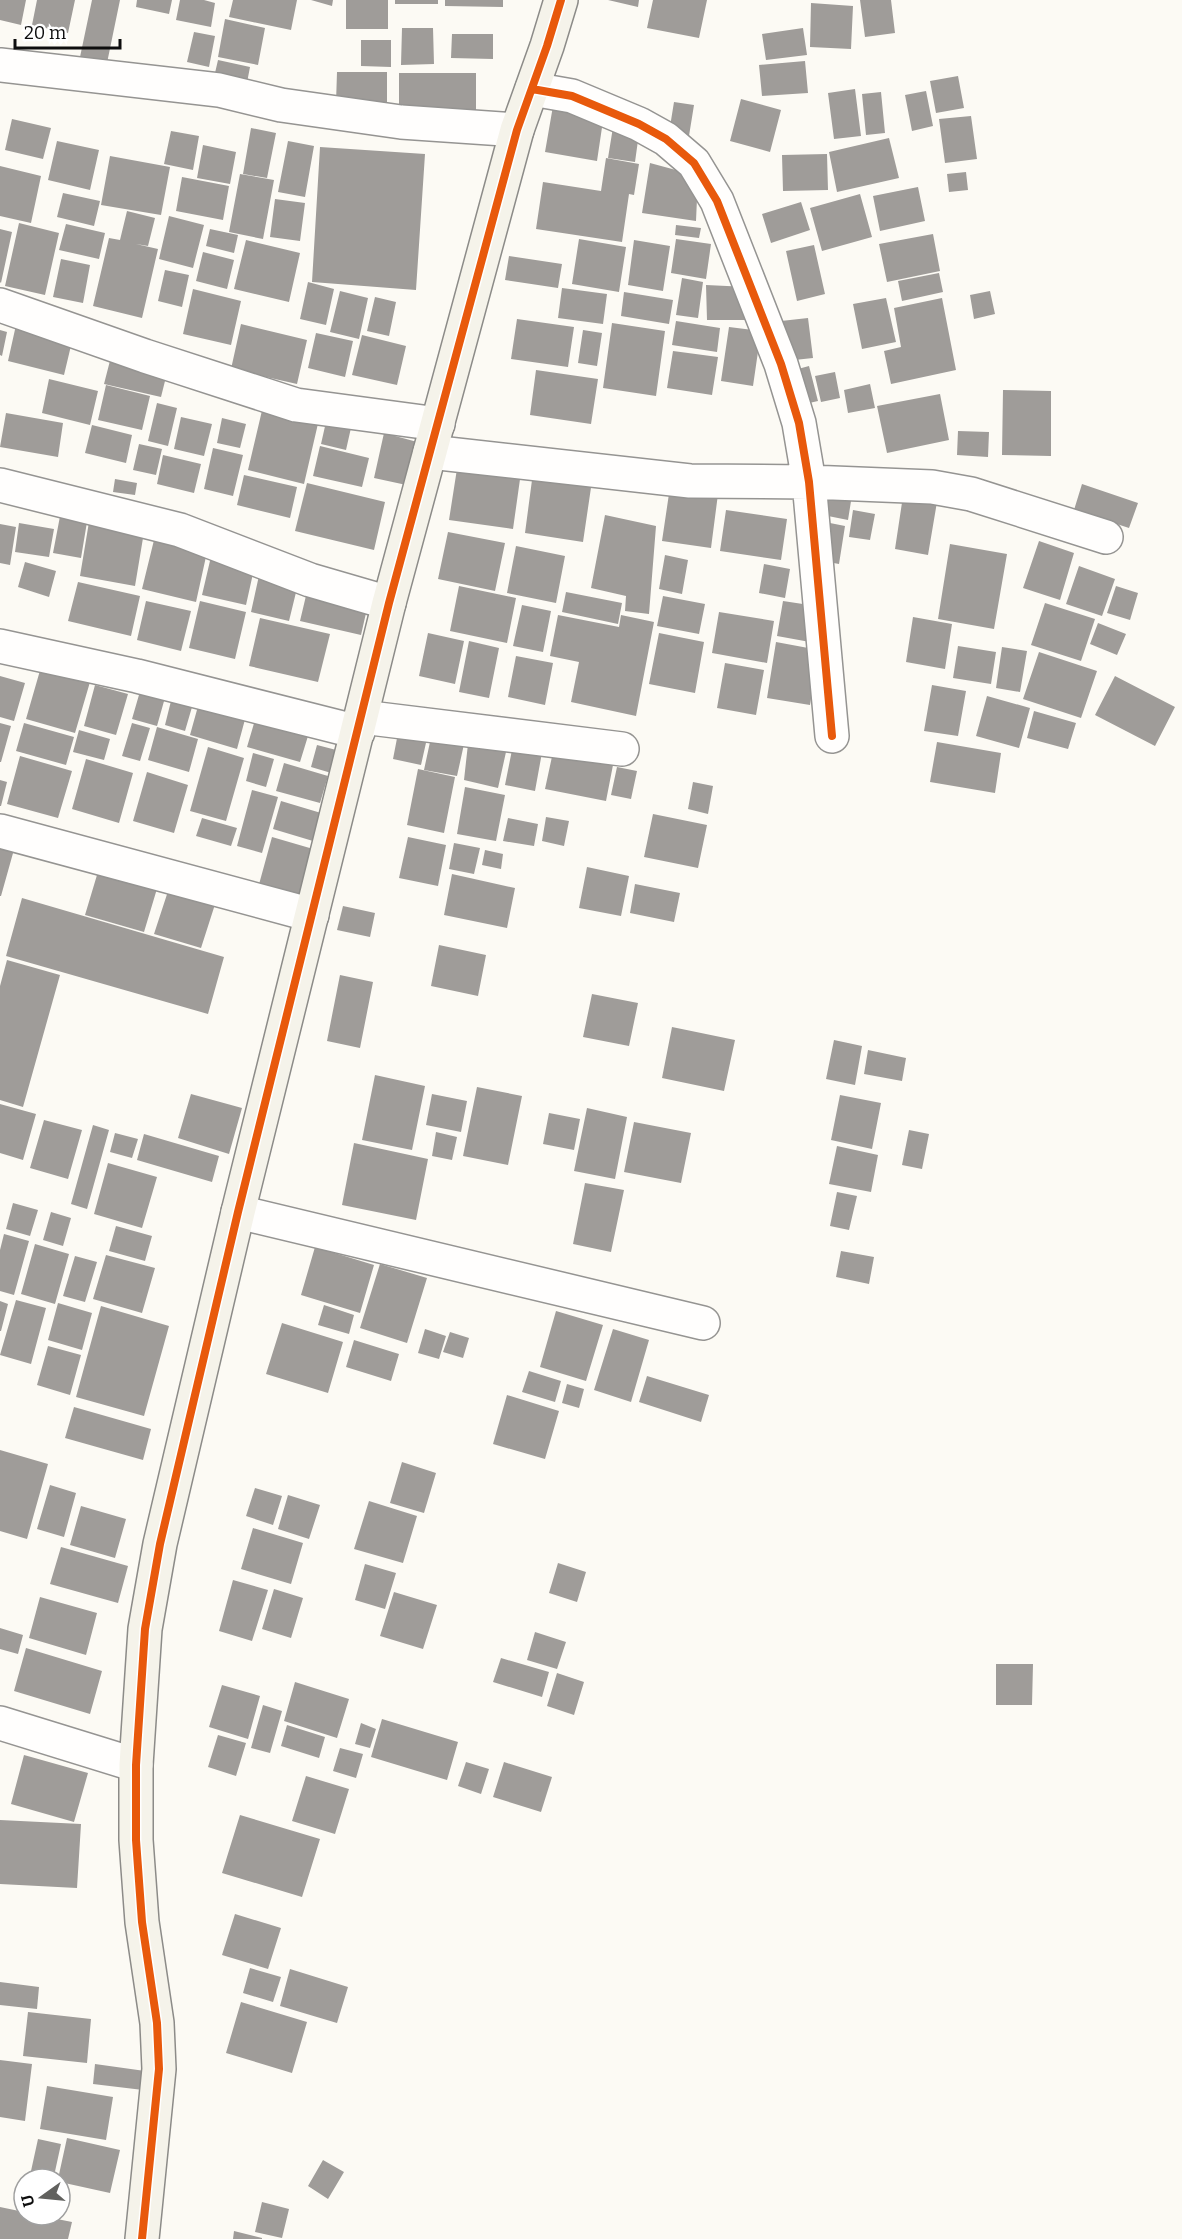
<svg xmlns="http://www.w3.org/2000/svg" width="1182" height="2239" font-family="Bitter,serif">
  <rect width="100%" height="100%" fill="#fcfaf4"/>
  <!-- building -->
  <path fill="#9f9c99" d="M0,0H26L21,25L0,20Z
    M37,0H75L68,33L32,25Z
    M92,0H120L107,63L80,57Z
    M137,0H172L169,14L136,7Z
    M180,0H204L215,3L211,27L176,20Z
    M233,0H297L291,30L229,17Z
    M311,0H333L332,6Z
    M346,0H388V29H346Z
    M395,0H438V4H395Z
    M445,0H503V7L445,6Z
    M608,0H639L638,7Z
    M653,0H707L699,38L647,28Z
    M860,0H891L895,33L865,37Z
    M811,3L853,6L851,49L810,47Z
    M225,19L265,28L258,65L218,57Z
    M402,28H433L434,64L401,65Z
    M803,28L807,55L766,60L762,34Z
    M194,32L215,36L209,67L187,62Z
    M452,34H493V59L451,58Z
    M361,40H391V67L361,66Z
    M218,60L250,67L245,93L212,86Z
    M805,61L808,93L762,96L759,65Z
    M337,72H387V103H336Z
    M399,73H476V113L399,112Z
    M958,76L964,108L936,113L930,81Z
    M855,89L861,136L834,139L828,93Z
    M926,91L933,126L912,131L905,95Z
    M881,92L885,133L866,135L862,94Z
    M741,99L781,110L770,152L730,141Z
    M674,102L694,105L688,142L668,139Z
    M553,106L604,114L597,161L545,152Z
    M971,116L977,159L945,163L939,119Z
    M12,119L51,128L43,159L5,150Z
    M614,121L640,126L635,162L608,158Z
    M251,128L276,133L267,178L243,174Z
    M171,131L199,136L193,170L164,164Z
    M889,138L899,178L837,192L829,152Z
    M57,141L99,150L90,190L48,180Z
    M288,141L314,146L305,197L278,192Z
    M203,145L236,152L230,184L197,178Z
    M320,147L425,154L416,290L312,282Z
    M827,154L828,190L783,191L782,155Z
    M110,156L170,167L161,215L101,205Z
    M606,158L639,164L634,195L629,194L622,242L536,229L543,182L601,191Z
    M650,163L698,176L696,221L642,213Z
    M0,166L41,176L31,223L0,216Z
    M966,172L968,190L949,192L947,174Z
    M240,174L274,180L263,239L229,232Z
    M182,177L229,186L223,220L176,211Z
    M918,187L925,221L880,231L873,196Z
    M63,193L100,201L94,226L57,217Z
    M860,194L872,237L822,251L810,208Z
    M275,199L305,203L300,241L270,237Z
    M801,202L810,230L771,243L762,214Z
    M127,211L155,218L148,246L136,244L158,249L142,318L93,306L109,238L120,240Z
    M169,216L204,225L193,268L159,259Z
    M19,223L59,233L45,295L5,286Z
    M66,224L105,233L99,259L59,250Z
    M676,225L701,228L699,238L675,235Z
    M0,229L12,232L1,283L0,282Z
    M210,229L238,235L234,253L206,246Z
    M933,234L940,271L887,282L879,244Z
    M579,239L626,247L619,292L572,284Z
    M676,239L711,244L706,279L671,273Z
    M246,240L300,253L289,302L234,289Z
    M634,240L670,246L663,291L628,285Z
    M814,245L825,294L797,301L786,251Z
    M203,252L234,260L227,289L196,281Z
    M509,256L562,264L558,288L505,280Z
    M61,259L90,265L83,303L53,297Z
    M165,270L189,275L182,307L158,301Z
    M939,273L943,292L902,301L898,281Z
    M682,278L703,282L698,318L676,315Z
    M308,282L334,289L326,325L300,319Z
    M706,285L748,287L757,320H707Z
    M562,288L607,294L603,324L558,318Z
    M193,289L241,301L231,345L183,334Z
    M340,291L368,298L359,339L330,332Z
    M990,291L995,314L974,319L970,295Z
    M624,292L673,300L669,324L621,316Z
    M375,297L396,302L389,336L367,331Z
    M886,298L896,342L862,349L853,304Z
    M942,298L956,370L891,384L884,351L901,347L894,308Z
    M18,316L74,333L64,375L8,361Z
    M808,318L813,358L785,361L781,321Z
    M517,319L574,327L568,367L511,359Z
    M676,321L720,328L717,352L672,345Z
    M612,323L665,331L656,396L603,388Z
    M241,324L307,340L297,384L231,369Z
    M729,327L761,331L753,386L721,381Z
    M0,330L7,332L2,356L0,355Z
    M583,330L602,333L597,366L578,363Z
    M316,333L353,341L345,377L308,368Z
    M362,335L406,346L397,385L352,375Z
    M113,349L169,365L161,397L104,384Z
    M673,351L718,357L712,395L667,388Z
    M809,366L818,401L796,406L787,372Z
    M536,370L598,379L591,424L530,415Z
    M835,372L840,398L821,402L815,376Z
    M49,379L98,391L90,425L42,413Z
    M870,384L875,408L848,413L844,390Z
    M106,385L150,396L142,430L98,420Z
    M1003,390L1051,391V456L1002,455Z
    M940,394L949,440L887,453L877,406Z
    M264,402L320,415L304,484L248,470Z
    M157,403L177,408L168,446L148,441Z
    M6,413L63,423L58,457L0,447Z
    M328,413L353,419L346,450L321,444Z
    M181,417L212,424L204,456L174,449Z
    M222,418L246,424L240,448L217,443Z
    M92,425L132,435L126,463L85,453Z
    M958,431L989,432L988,457L957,455Z
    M384,433L421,443L411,486L374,478Z
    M139,444L162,449L156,475L133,470Z
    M320,446L369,458L362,487L313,476Z
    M213,448L243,455L233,496L204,489Z
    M163,455L201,464L194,493L157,484Z
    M459,456L522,465L513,529L449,520Z
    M534,465L593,474L583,542L525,533Z
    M244,475L297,487L290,518L237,505Z
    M115,479L137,483L135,495L113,492Z
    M307,483L385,502L374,550L295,531Z
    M1082,484L1138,503L1129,528L1074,510Z
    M670,487L718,494L711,548L662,541Z
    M827,490L852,495L848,520L823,515Z
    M903,496L937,502L928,555L895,549Z
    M726,510L787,519L781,560L720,551Z
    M853,510L875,514L870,540L849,537Z
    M61,511L88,516L81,558L53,553Z
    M605,515L656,526L649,614L625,611L626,596L591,588Z
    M90,516L145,526L135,586L80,576Z
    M19,523L54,529L49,557L15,552Z
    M830,523L845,526L839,564L823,561Z
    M0,524L16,527L10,565L0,563Z
    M448,532L505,543L495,591L438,579Z
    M154,540L207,552L196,602L142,589Z
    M1039,541L1074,553L1060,600L1023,588Z
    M950,544L1007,554L994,629L938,619Z
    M516,546L565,556L556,603L507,593Z
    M213,548L256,560L246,605L202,595Z
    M665,555L688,560L682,594L659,589Z
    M25,562L56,571L49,597L18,587Z
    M764,564L790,569L785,598L759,593Z
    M1079,566L1115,579L1102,616L1066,604Z
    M260,571L299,580L289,621L251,612Z
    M78,582L140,596L131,636L68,621Z
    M309,583L369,600L361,635L300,621Z
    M459,586L516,598L507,643L450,631Z
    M1116,586L1138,593L1130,620L1107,613Z
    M566,592L622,603L618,624L562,612Z
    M663,596L705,604L699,634L657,626Z
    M146,601L191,611L181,651L137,640Z
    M200,601L246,612L235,659L189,648Z
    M783,601L816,606L810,642L777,636Z
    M1045,603L1095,619L1081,661L1031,645Z
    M522,605L551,611L543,652L513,646Z
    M719,612L774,621L767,663L712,653Z
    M558,615L619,627L621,615L654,622L636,716L571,702L579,662L550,656Z
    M913,617L952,624L945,669L906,662Z
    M260,618L330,634L318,682L249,666Z
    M1098,623L1126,634L1117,655L1090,644Z
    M428,633L464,641L455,684L419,676Z
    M659,633L704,642L695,693L649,684Z
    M469,641L499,648L489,698L459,692Z
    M776,642L819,650L810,705L767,698Z
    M958,646L996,652L991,684L953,678Z
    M1002,647L1027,651L1020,692L996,688Z
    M1039,652L1097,671L1081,718L1023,699Z
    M516,656L553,663L545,705L508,697Z
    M725,663L764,670L756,715L717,708Z
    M41,667L90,682L75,733L26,719Z
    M0,676L25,683L14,721L0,717Z
    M1115,676L1175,707L1155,746L1095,715Z
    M143,681L168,687L157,726L132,719Z
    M95,685L128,694L116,735L84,726Z
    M932,685L966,691L958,736L924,731Z
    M987,696L1030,708L1019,748L976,736Z
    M200,699L247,712L237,749L190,735Z
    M171,701L192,707L185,731L165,725Z
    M1034,711L1076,723L1068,749L1027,738Z
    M255,720L308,736L300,762L247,747Z
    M0,723L11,726L1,762H0Z
    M24,723L74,737L66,765L16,751Z
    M132,723L150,728L140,761L122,756Z
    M157,727L198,739L189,772L148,760Z
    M399,728L428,734L421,765L393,759Z
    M433,728L466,735L457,776L424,770Z
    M79,730L110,739L104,760L73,752Z
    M469,735L508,743L498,788L464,780Z
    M514,740L543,747L535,791L505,785Z
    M937,742L1001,753L995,793L930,782Z
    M317,745L344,752L338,775L311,767Z
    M208,747L244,758L226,821L190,811Z
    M553,752L613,765L606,801L545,789Z
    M253,753L274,759L266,787L246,781Z
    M20,756L72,771L58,818L7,804Z
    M86,759L133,773L119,823L72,809Z
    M284,763L328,776L320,803L276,791Z
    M617,767L637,771L631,799L611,795Z
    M418,769L455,777L444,833L407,825Z
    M147,772L188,785L174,833L133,821Z
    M0,780L7,782L1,806H0Z
    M693,782L713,786L708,814L688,809Z
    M465,787L505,795L496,841L457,834Z
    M252,790L278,797L262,853L237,846Z
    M281,801L321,813L313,841L273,829Z
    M653,814L707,825L698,868L644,857Z
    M546,817L569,821L564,846L542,841Z
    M202,818L237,828L231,846L196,836Z
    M508,818L538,824L534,846L503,841Z
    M272,837L320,851L305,902L258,888Z
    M408,837L446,845L438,886L399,878Z
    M0,842L15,846L1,896H0Z
    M454,843L480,848L474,874L449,869Z
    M485,850L503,854L501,869L482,865Z
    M100,865L159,882L144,932L85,915Z
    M587,867L629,876L621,916L579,908Z
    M452,874L515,888L507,928L444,915Z
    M171,882L218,895L201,948L154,934Z
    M635,884L680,893L674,922L630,913Z
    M22,898L224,957L208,1014L6,956Z
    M343,906L375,913L370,937L337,930Z
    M439,945L486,955L478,996L431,986Z
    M7,960L60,975L23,1107L0,1100V986Z
    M340,975L373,982L360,1048L327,1041Z
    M592,994L638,1003L629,1046L583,1037Z
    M672,1027L735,1040L724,1091L662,1078Z
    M834,1040L862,1046L855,1085L826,1079Z
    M868,1050L906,1058L902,1081L864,1074Z
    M375,1075L425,1086L412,1150L362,1140Z
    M477,1087L522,1096L508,1165L463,1156Z
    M191,1094L242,1108L229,1154L178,1138Z
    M432,1094L467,1101L461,1132L426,1125Z
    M840,1095L881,1103L872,1149L831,1140Z
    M0,1104L36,1114L23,1160L0,1153Z
    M587,1108L627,1117L615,1179L574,1171Z
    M549,1113L580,1119L574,1150L543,1144Z
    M44,1120L82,1130L68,1179L30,1168Z
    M634,1122L691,1133L681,1183L624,1172Z
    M93,1125L109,1130L87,1209L71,1204Z
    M909,1130L929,1134L922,1169L902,1165Z
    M436,1132L457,1137L452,1160L432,1156Z
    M115,1133L138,1139L132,1158L110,1152Z
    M144,1134L219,1156L212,1182L137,1160Z
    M354,1143L428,1159L416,1220L342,1205Z
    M837,1146L878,1155L871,1192L829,1184Z
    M108,1163L157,1177L142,1228L94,1214Z
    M585,1183L624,1190L611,1252L573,1244Z
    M837,1192L857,1196L849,1230L830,1226Z
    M13,1203L38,1210L30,1236L6,1229Z
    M51,1212L71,1218L63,1246L43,1240Z
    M116,1226L152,1236L145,1261L109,1251Z
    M4,1234L29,1241L14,1295L0,1291V1250Z
    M35,1244L69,1254L55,1304L21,1294Z
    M315,1247L374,1265L360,1313L301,1295Z
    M841,1251L874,1257L869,1284L836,1277Z
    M106,1255L155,1268L142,1313L93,1299Z
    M75,1256L97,1262L85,1302L63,1296Z
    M380,1264L427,1278L407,1343L360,1328Z
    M16,1300L46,1308L31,1364L0,1355Z
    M0,1301L8,1304L1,1331H0Z
    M58,1303L92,1313L82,1350L48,1340Z
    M324,1305L354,1315L349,1334L318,1325Z
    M101,1306L169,1326L144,1416L76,1397Z
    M556,1311L603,1325L586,1381L540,1367Z
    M282,1323L343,1342L328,1393L266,1374Z
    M425,1329L446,1336L439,1359L418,1353Z
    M613,1329L649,1340L631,1402L594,1390Z
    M450,1332L469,1338L463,1358L443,1352Z
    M354,1340L399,1354L391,1381L346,1367Z
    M48,1346L81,1355L70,1395L37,1385Z
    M529,1371L561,1381L555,1402L522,1392Z
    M647,1376L709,1395L701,1422L639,1402Z
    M567,1384L584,1389L579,1408L562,1403Z
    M507,1395L559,1411L545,1459L493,1444Z
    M74,1407L151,1429L143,1460L65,1438Z
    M0,1450L48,1464L27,1539L0,1531Z
    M402,1462L436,1473L424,1513L390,1503Z
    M50,1485L76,1493L64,1537L37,1529Z
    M255,1488L282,1496L273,1525L246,1516Z
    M288,1495L320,1505L309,1539L278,1529Z
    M369,1501L417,1516L403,1563L354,1549Z
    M81,1506L126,1519L115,1558L70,1545Z
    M253,1528L303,1543L291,1584L241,1569Z
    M61,1547L128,1566L118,1603L50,1584Z
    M558,1563L586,1572L577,1602L549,1593Z
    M365,1564L396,1573L385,1609L355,1600Z
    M233,1580L268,1590L252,1641L219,1631Z
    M274,1589L303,1598L291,1638L262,1629Z
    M394,1592L437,1605L423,1649L380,1636Z
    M40,1597L97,1613L86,1655L29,1638Z
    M0,1628L23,1635L18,1654L0,1649Z
    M535,1632L566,1642L557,1669L527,1660Z
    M26,1648L102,1671L90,1714L14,1691Z
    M501,1658L549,1672L542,1697L493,1682Z
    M996,1664H1033L1032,1705H996Z
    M557,1673L584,1682L574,1715L547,1706Z
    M295,1682L349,1699L337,1738L284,1721Z
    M222,1685L260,1696L248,1739L209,1727Z
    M263,1705L282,1711L270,1753L251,1748Z
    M382,1719L458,1742L447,1780L371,1757Z
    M361,1723L376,1729L370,1748L355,1744Z
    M287,1725L325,1737L319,1758L281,1746Z
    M218,1735L246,1743L236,1776L208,1767Z
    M340,1748L363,1754L356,1778L333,1771Z
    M24,1755L88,1773L74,1822L11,1804Z
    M466,1762L489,1769L481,1794L458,1786Z
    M504,1762L552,1777L541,1812L493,1797Z
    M306,1776L349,1789L335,1834L292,1821Z
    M240,1815L320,1839L302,1897L222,1873Z
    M0,1820L81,1824L77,1888L0,1884Z
    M235,1914L281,1928L268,1969L222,1955Z
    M250,1968L281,1977L273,2002L243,1993Z
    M290,1969L348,1987L337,2023L280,2006Z
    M0,1982L39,1987L37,2009L0,2005Z
    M241,2002L307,2022L292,2073L226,2053Z
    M28,2012L91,2019L87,2063L23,2056Z
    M0,2060L32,2064L25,2121L0,2117Z
    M95,2064L145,2071L143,2090L93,2084Z
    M47,2086L113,2097L106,2140L40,2129Z
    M67,2138L120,2150L110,2193L60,2182V2179H58Z
    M38,2139L61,2144L54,2176L31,2171Z
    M323,2160L344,2172L328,2199L308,2186Z
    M262,2202L289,2209L282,2238L255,2232Z
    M0,2207L24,2212V2215H37L72,2222L68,2239H0Z
    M234,2231L262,2238V2239H233Z"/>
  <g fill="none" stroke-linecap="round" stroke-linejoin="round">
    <defs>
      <path id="street" d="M0,65L219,90L281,105L401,122L517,130
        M532,89L572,96L639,124L666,139L694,163L717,201L781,364L799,423L809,482L832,736
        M0,305L145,356L296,405L438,424
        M430,452L690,481L809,482L932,487L971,494L1106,537
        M0,485L180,530L310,580L389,603
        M0,646L137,676L358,732
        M362,717L622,749
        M0,831L312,915
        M238,1212L703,1323
        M0,1723L136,1765"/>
      <path id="secondary" d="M142,2239L159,2069L157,2023L142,1922L136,1840V1765L145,1629L160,1544L238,1212L389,603L517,130L547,46L561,0"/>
    </defs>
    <!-- street casing -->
    <use href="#street" stroke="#959492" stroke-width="36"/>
    <!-- secondary casing -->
    <use href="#secondary" stroke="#8c8b88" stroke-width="36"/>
    <!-- street -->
    <use href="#street" stroke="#fffefd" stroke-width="33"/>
    <!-- secondary -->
    <use href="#secondary" stroke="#f5f3ea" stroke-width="33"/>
    <defs>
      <path id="cycleway" d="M532,89L572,96L639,124L666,139L694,163L717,201L781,364L799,423L809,482L832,736
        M142,2239L159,2069L157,2023L142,1922L136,1840V1765L145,1629L160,1544L238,1212L389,603L517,130L547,46L561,0"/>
    </defs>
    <!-- cycleway casing -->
    <use href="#cycleway" stroke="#fff" stroke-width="11"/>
    <!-- cycleway -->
    <use href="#cycleway" stroke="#e8590c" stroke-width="8"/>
  </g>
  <!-- north arrow -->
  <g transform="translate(42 2197) rotate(255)"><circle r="28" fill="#ffffff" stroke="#9f9f9f" stroke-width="1.5"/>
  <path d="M0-4.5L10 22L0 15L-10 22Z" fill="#61615e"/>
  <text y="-9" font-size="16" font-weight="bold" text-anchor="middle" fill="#0e0e0e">U</text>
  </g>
  <!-- scale -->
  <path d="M15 39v9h105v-9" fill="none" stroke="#0e0e0e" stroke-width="3"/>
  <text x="24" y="39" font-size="18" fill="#0e0e0e" stroke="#ffffff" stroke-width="4.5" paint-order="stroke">20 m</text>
</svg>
